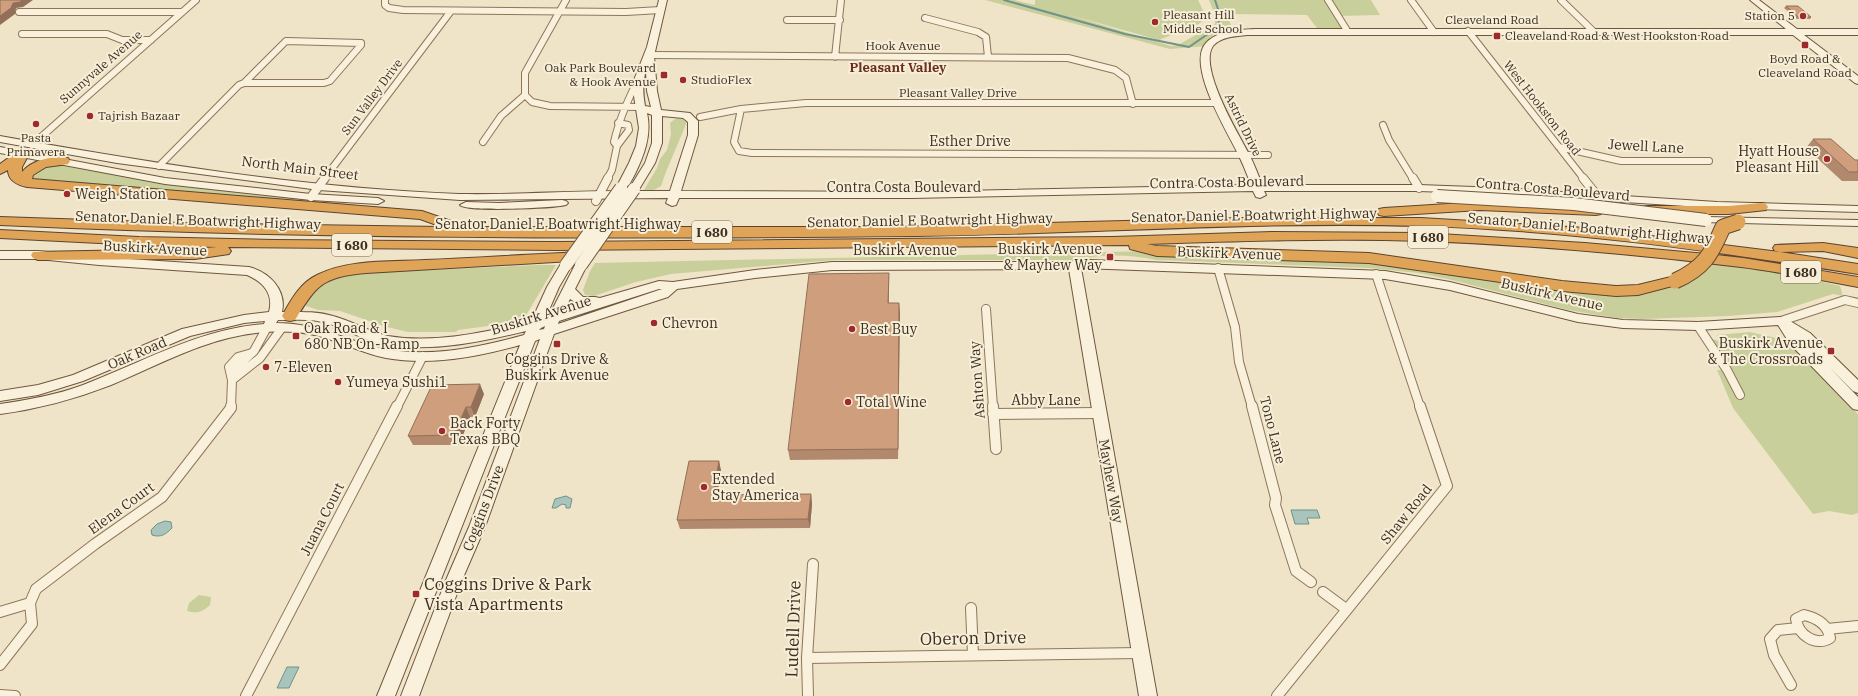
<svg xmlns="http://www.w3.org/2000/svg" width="1858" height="696" font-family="'IBM Plex Serif',serif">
  <rect width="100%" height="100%" fill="#f0e4c8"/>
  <!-- green -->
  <path fill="#c9cf9b" d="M985,0H1014L1035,5V0H1198L1206,17L1199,24L1159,40L1066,14L1171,46L1178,45L1215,24V15L1209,0H1371L1380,15L1338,16L1348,32H1320L1307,15L1227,14L1234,34L1207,46L1170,49Z
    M675,119H682L687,122L686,124C678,145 668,165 661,186L654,190H644L657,168L660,159L667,150L671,134L670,123Z
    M50,162L165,181L310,198L363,206H315L27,183V173Z
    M1151,251L1344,256L1638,290L1705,264L1743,263L1840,286L1843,296L1833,294L1777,312L1729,316L1643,319L1616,318L1568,310L1452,280L1418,273L1369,268L1156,260C1133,255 1110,254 1086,258V260H835L671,274L636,282L594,296L585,295L583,290L590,271L595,263Z
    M538,265H556L525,317L496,325L458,330L456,332H408L387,327L340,311L318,310L306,306L305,302L306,297L327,281L357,273Z
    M1750,332L1780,339L1794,345L1858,414V513L1852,515L1829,511L1813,514L1733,408L1717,370H1726L1705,337L1719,341L1717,335Z
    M199,595L211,597L210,605C202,612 197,614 187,611L189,603Z"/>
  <!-- water -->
  <path fill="#a9c4bc" stroke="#6f938a" d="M566,496L572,499L570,508H566V505L562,504L556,508H552L555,499Z
    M1291,510H1317L1320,518H1307L1309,524H1295Z
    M165,521L171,522L172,528C166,534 161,538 152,535L151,530L157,524Z
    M287,667H299L289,688H277Z"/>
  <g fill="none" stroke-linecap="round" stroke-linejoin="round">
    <!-- stream -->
    <path stroke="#6f938a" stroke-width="2" d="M1004,0L1125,34L1189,47L1218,27L1220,15L1215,0"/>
    <defs>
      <path id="street-far2" d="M385,0V5L389,8L403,10L626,12L660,10
        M566,0L525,73V95L532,102L550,106L640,107
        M1328,0L1348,32
        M1411,0L1434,32
        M1561,0L1593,31
        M19,12H182
        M925,18L978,32L986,37L988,57
        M787,20H840
        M1468,31L1584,179
        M22,34H107L122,40H151
        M286,41L361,43V45L330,81L324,83H244Z
        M650,55L1068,58L1115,70L1126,78L1133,104
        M835,57L841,0
        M741,109L734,142L739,151L752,153L1268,155
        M700,117L741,109L806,103H1217
        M1383,125L1389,140L1413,179
        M483,142L501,116L525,95
        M32,145L196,0
        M617,146L614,142C619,119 629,97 640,76
        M1559,147L1621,161H1709
        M159,166L239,85L244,83
        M324,179L451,11
        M607,179L612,170L617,146L629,130L628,125L618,123"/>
      <path id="street-far1" d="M1413,178L1419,188
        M1583,178L1599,198
        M311,197L325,178
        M596,201L608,178
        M1218,268L1235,327L1239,362L1252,407
        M1376,274L1420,407
        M986,309L993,407
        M1781,321L1845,300L1858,303
        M1698,326L1727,370L1740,395
        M266,329L254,351L237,367L232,380L260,358L281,329
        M231,407L232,380L229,367L238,357L252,353
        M397,407L423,356"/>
      <path id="street" d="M993,406L996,449
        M1252,406L1276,498L1275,505L1296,571L1311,582
        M993,414L1099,413
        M1323,592L1346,609
        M30,603L36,589L95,544L162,497L231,408V406
        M971,608L973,655
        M0,612L30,603L32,624L0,665
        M1804,615C1817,618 1828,624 1830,638C1816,647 1798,635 1796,619Z
        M1827,629L1858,626
        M807,658L1140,653
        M1791,685L1774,655L1770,639L1778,630L1798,628
        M0,695L15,696
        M246,696L397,406
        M808,696L807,658L813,564
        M1277,696L1447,486L1420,406"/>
      <path id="secondary" d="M659,0H667L654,56L657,91L661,110L690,113L698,121V135L681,191L912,192L1251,185C1247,174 1243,164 1238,154C1227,131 1186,65 1206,43C1218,30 1239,30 1255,29H1786L1750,0H1759L1797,29H1858V35H1804L1858,76V84L1855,83L1793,35H1247C1236,36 1220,37 1213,46C1198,67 1238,133 1249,154C1254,164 1258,174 1262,185H1419L1501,188L1717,202L1858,206V212L1717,208L1501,194L1419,191H1264L1266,195L1260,198L1256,197L1253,191L912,198H679L676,205L672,206L666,203L668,198L460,200L319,190L117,163L0,142V136C151,163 305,188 459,194C512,195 566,191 619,191L616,188L629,163L636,146L639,128L634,96V80L647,47ZM646,71L647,91L651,107L645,106C643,94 642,82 646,71ZM647,113L652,115V143L645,163L629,189L630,191H623C628,188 631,181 634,176C644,156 652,135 647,113ZM662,116L683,118L688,122V135L670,191H638L655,163L662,143Z
        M0,147L165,178L311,194L378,198L384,201L378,204L311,200L165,184L0,153Z
        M562,200L566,201L568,203L566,205C553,208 466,212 460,205L466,202L499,203Z
        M1706,217L1858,220V226L1702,222L1700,220Z
        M0,251H38L99,257L249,267C269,272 287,290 282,312C299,312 317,311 333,316C352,321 370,332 388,336C435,344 485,332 531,322L547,287L562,262H570L572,265L559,287L546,317L549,316L575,265L577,262H585L587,265L575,289L583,297H595L600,298L659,281L673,282L755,270L832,262H1056L1089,260L1385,271L1450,282L1578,314L1623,320L1698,322L1781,317L1785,318L1810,333L1858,380V393L1853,391L1830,368L1858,397V410L1853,409L1790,344L1778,325L1698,330L1623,328L1578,322L1450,290L1385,279L1081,268L1157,696H1139L1069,269L832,270L755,278L677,289L668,297L554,334L485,527L462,580L419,696H401L446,580L469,527L540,339L535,341L395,696H377L520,345C477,357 430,366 386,358C360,353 336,339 310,334C293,331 274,331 256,333C204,339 159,365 111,385C75,399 38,409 0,414V404C28,400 56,395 83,385C143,362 199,329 264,324L265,321L244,323L190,336L83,381L38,395L0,401V391L38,385L73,375L182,329L244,315L269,312C274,294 263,282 247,275L99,265L38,259H0ZM659,289H662L558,324L559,321ZM570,299L580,305L564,311ZM278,320C295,320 313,318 330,324C348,330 367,342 387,345C434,352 481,342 526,331L524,335C476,348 425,359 376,347C340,338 316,323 276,323ZM545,326L544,329L539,330L541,328Z"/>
      <path id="highway" d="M23,150L28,151L29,154L22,167V172C31,160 53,155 68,158L70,161L68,164L46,167L33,175L32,179L422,211L454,222L456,225L454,227H886L1242,218H1421L1586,228L1780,252L1775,251L1773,248L1775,245L1823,243L1858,248V258L1823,251L1780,252L1858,264V274C1713,251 1568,230 1421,226C1253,221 1085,234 916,236C611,239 305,239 0,225V217L179,223L442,227L420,219L27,187C18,185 8,181 8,170L0,174V164L18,151Z
        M1480,202L1596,207L1601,208L1603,211L1601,214L1596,215L1480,210L1384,216L1379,215L1377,212L1379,209L1384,208Z
        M1761,203L1766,204L1768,207L1766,210L1729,214H1647L1642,213L1640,210L1642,207L1647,206H1729Z
        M0,230L139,237L274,240L556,242L1112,237L1274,232L1423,233L1585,243L1707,254L1743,258L1858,277V287C1819,280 1780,272 1741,267C1636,254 1529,245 1423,241C1332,238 1239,241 1147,244L1157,246L1369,253L1562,281L1616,286L1638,285L1675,276L1680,278L1682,281L1680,284L1638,295L1616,296L1562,291L1369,263L1157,256L1130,249L1129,245L556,250L228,247L231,251L229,254L195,259L38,260L33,258L31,255L33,252L195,249L217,247L139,245L0,238Z
        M584,252L589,254L591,257L589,260L366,273C323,277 317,284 295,320L290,321L285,320L282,316C291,300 300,283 317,275C349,259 390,262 425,260C478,258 531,254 584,252Z"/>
    </defs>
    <!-- street-far2 casing -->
    <use href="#street-far2" stroke="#8d765c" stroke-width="8"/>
    <!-- street-far1 casing -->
    <use href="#street-far1" stroke="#8d765c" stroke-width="10"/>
    <!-- street casing -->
    <use href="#street" stroke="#8d765c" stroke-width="12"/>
    <!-- secondary casing -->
    <use href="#secondary" stroke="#6f573f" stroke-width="2"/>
    <!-- highway casing -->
    <use href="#highway" stroke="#5b4430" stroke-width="2"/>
    <!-- street-far2 -->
    <use href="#street-far2" stroke="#faf1dc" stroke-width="6"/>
    <!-- street-far1 -->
    <use href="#street-far1" stroke="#faf1dc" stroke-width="8"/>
    <!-- street -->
    <use href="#street" stroke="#faf1dc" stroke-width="10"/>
    <!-- secondary -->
    <use href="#secondary" fill="#faf1dc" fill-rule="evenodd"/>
    <!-- highway -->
    <use href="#highway" fill="#e0a458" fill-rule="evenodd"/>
    <defs>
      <path id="secondary-bridge" d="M1437,196L1574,204L1706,220
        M566,265L621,188
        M581,265L634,189"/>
      <path id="highway-bridge" d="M1675,281C1704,268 1711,255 1723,227L1738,222"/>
    </defs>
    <!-- secondary-bridge casing -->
    <use href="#secondary-bridge" stroke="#6f573f" stroke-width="14" stroke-linecap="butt"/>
    <!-- highway-bridge casing -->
    <use href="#highway-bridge" stroke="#5b4430" stroke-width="17" stroke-linecap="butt"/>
    <!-- secondary-bridge -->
    <use href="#secondary-bridge" stroke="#faf1dc" stroke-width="12"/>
    <!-- highway-bridge -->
    <use href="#highway-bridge" stroke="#e0a458" stroke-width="15"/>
  </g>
  <!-- wall -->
  <path fill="#b2896c" d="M1786,6L1811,17L1810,19H1797L1784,8Z
    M1813,139L1855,160H1858V181H1842L1806,148Z
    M889,273V303H899L898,459L790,460L788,450Z
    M484,394L475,417H470L459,445H413L408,436Z
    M719,461L721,471L717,495L811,494L812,504L810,528L680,529L677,520Z"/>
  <!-- shaded-wall -->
  <path fill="#916f58" d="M22,0H33L23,7L16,8L15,14L0,25V16L13,3Z
    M899,303L900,313L898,459V449Z
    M480,384L484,394L475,417L471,407Z
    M466,407L470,417L459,445L454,435Z
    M719,461L721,471L716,504L713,495Z
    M811,494L812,504L810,528L808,519Z"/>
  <!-- building -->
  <path fill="#cf9f7d" stroke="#916f58" d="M0,0H22L20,2L13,3L11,8L0,16Z
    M1786,6H1798L1811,17H1798Z
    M1813,139H1831L1855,160H1858V172H1849Z
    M889,273L888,303H899L898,449L788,450L809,274Z
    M480,384L471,407H466L454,435L408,436L432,385Z
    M689,461H719L713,495L811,494L808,519L677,520Z"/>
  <!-- markers -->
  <g fill="#9e2a2b" stroke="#f7eed8" stroke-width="1.5">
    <circle cx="1803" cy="16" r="4"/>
    <circle cx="1155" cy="22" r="4"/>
    <rect x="1493" y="32" width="8" height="8" rx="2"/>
    <rect x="1801" y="41" width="8" height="8" rx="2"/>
    <rect x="660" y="71" width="8" height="8" rx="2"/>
    <circle cx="683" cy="80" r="4"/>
    <circle cx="90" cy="116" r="4"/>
    <circle cx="36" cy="124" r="4"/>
    <circle cx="1827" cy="159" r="4"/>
    <circle cx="67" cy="194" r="4"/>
    <rect x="1106" y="253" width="8" height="8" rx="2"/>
    <circle cx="654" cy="323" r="4"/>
    <circle cx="852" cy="329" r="4"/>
    <rect x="292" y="332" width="8" height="8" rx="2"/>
    <rect x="553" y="340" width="8" height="8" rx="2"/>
    <rect x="1827" y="347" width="8" height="8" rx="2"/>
    <circle cx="266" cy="367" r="4"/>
    <circle cx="338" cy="382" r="4"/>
    <circle cx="848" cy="402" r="4"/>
    <circle cx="442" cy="431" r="4"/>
    <circle cx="704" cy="487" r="4"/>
    <rect x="412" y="590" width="8" height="8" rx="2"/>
  </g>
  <g text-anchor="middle" stroke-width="4" stroke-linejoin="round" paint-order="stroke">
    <!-- far-poi labels -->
    <g font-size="12" fill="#3d2e20" stroke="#f7eed8" text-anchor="start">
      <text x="1163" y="19">Pleasant Hill<tspan x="1163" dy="14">Middle School</tspan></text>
      <text x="1795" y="20" text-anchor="end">Station 5</text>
      <text x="1505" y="40">Cleaveland Road &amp; West Hookston Road</text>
      <text x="1805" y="63" text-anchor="middle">Boyd Road &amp;<tspan x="1805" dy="14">Cleaveland Road</tspan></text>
      <text x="656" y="72" text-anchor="end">Oak Park Boulevard<tspan x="656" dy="14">&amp; Hook Avenue</tspan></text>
      <text x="691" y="84">StudioFlex</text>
      <text x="98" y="120">Tajrish Bazaar</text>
      <text x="36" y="142" text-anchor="middle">Pasta<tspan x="36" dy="14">Primavera</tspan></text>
    </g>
    <!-- far-street labels -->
    <g font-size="12" fill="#3d2e20" stroke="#f7eed8">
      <text x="1492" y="24">Cleaveland Road</text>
      <text x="903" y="50">Hook Avenue</text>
      <text transform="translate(101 67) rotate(-41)" y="4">Sunnyvale Avenue</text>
      <text x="958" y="97">Pleasant Valley Drive</text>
      <text transform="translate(372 97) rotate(-53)" y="4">Sun Valley Drive</text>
      <text transform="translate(1542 108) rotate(52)" y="4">West Hookston Road</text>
      <text transform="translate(1243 125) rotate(64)" y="4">Astrid Drive</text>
    </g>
    <!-- far-neighbourhood labels -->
    <g font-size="13" font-weight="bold" fill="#6b2e1e" stroke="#f7eed8">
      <text x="898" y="72">Pleasant Valley</text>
    </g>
    <!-- shield labels -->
    <g fill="#f7eed8" stroke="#756857" stroke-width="1">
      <rect x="692" y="221" width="40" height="22" rx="3"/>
      <rect x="1408" y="226" width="40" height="22" rx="3"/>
      <rect x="332" y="234" width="40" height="22" rx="3"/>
      <rect x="1781" y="261" width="40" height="22" rx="3"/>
    </g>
    <g font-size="13" font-weight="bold" fill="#3d2e20">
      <text x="712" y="237">I 680</text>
      <text x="1428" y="242">I 680</text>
      <text x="352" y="250">I 680</text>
      <text x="1801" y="277">I 680</text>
    </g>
    <!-- street labels -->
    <g font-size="14" fill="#3d2e20" stroke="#f7eed8">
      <text x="970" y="146">Esther Drive</text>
      <text transform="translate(1646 146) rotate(3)" y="5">Jewell Lane</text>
      <text transform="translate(300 168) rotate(7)" y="5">North Main Street</text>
      <text transform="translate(1227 182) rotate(-1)" y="5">Contra Costa Boulevard</text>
      <text x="904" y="192">Contra Costa Boulevard</text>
      <text transform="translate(1553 189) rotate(5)" y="5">Contra Costa Boulevard</text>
      <text transform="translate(1254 215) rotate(-1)" y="5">Senator Daniel E Boatwright Highway</text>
      <text transform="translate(198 220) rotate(2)" y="5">Senator Daniel E Boatwright Highway</text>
      <text transform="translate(930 220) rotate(-1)" y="5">Senator Daniel E Boatwright Highway</text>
      <text x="558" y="229">Senator Daniel E Boatwright Highway</text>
      <text transform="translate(1590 228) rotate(5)" y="5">Senator Daniel E Boatwright Highway</text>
      <text transform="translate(155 248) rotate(3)" y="5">Buskirk Avenue</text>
      <text x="905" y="255">Buskirk Avenue</text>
      <text transform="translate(1229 253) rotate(2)" y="5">Buskirk Avenue</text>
      <text transform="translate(1552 294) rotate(13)" y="5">Buskirk Avenue</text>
      <text transform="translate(541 315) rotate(-17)" y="5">Buskirk Avenue</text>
      <text transform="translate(137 353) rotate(-23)" y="5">Oak Road</text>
      <text transform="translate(977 380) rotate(-94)" y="5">Ashton Way</text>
      <text x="1046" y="405">Abby Lane</text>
      <text transform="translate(1273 430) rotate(76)" y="5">Tono Lane</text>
      <text transform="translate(1111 481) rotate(80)" y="5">Mayhew Way</text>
      <text transform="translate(121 508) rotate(-36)" y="5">Elena Court</text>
      <text transform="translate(483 508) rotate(-69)" y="5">Coggins Drive</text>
      <text transform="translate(1406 514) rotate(-51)" y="5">Shaw Road</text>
      <text transform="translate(322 519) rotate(-63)" y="5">Juana Court</text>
    </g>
    <!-- poi labels -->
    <g font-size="14" fill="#3d2e20" stroke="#f7eed8" text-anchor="start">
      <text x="1819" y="156" text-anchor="end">Hyatt House<tspan x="1819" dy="16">Pleasant Hill</tspan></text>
      <text x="75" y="199">Weigh Station</text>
      <text x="1102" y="254" text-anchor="end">Buskirk Avenue<tspan x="1102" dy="16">&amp; Mayhew Way</tspan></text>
      <text x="662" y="328">Chevron</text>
      <text x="304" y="333">Oak Road &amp; I<tspan x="304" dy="16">680 NB On-Ramp</tspan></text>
      <text x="860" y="334">Best Buy</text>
      <text x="1823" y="348" text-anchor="end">Buskirk Avenue<tspan x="1823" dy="16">&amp; The Crossroads</tspan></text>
      <text x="557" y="364" text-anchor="middle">Coggins Drive &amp;<tspan x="557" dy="16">Buskirk Avenue</tspan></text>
      <text x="274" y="372">7-Eleven</text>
      <text x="346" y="387">Yumeya Sushi1</text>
      <text x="856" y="407">Total Wine</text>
      <text x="450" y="428">Back Forty<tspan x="450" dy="16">Texas BBQ</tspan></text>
      <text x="712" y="484">Extended<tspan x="712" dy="16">Stay America</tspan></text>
    </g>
    <!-- near-poi labels -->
    <g font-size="17" fill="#3d2e20" stroke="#f7eed8" text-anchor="start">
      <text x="424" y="590">Coggins Drive &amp; Park<tspan x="424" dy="20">Vista Apartments</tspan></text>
    </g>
    <!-- near-street labels -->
    <g font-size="17" fill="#3d2e20" stroke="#f7eed8">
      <text transform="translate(793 629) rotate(-88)" y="6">Ludell Drive</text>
      <text transform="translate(973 638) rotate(-1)" y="6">Oberon Drive</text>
    </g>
  </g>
</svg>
